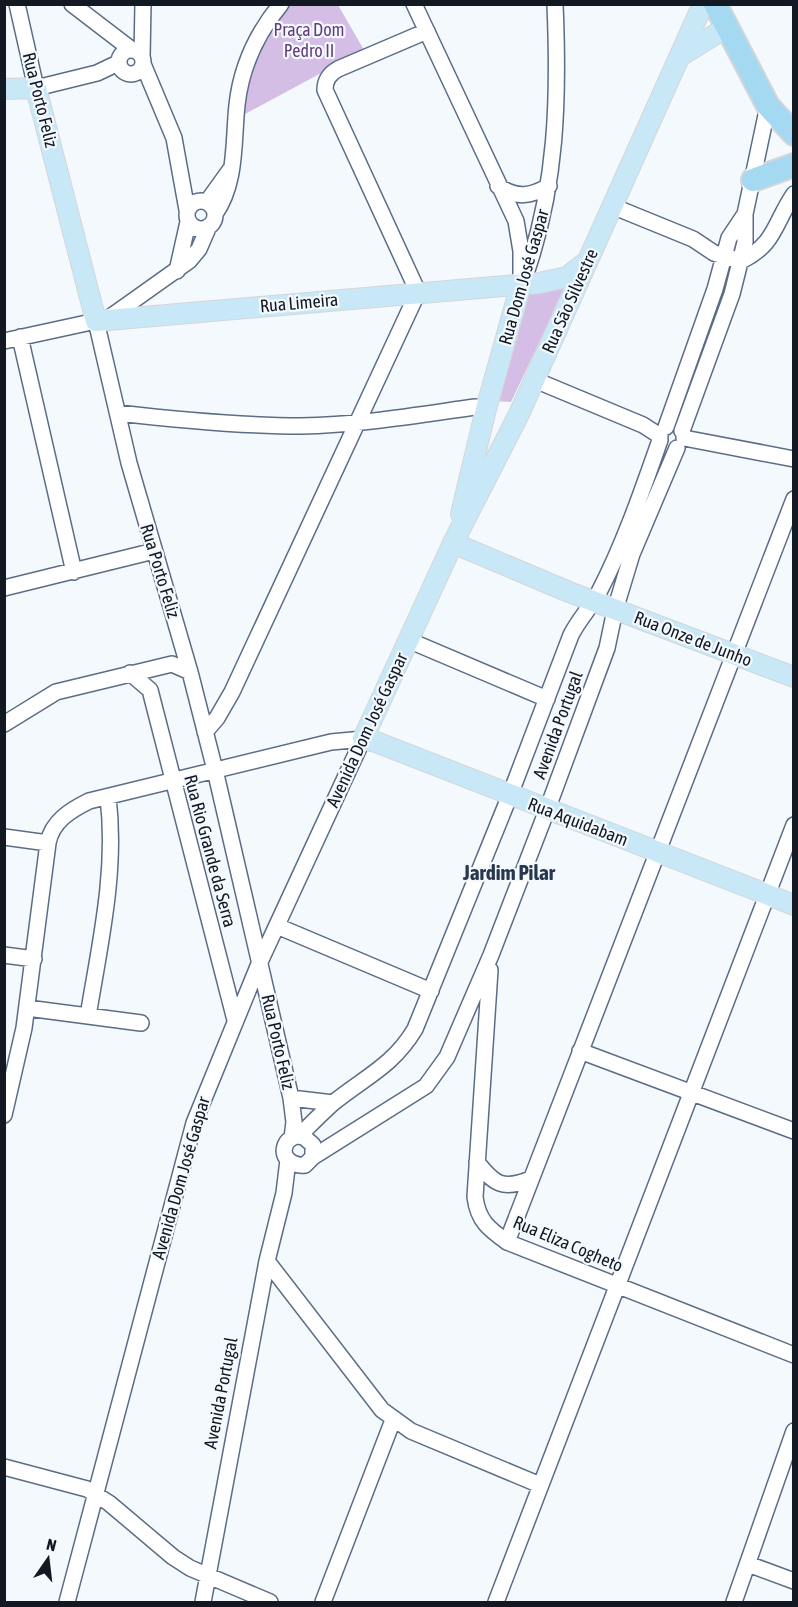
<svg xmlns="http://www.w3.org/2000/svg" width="798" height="1607" font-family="'Asap Condensed',sans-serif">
  <rect width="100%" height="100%" fill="#f4f9fe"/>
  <!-- green -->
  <path fill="#d4bee6" d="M289,5H338L364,50L245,114L247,72Z
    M568,282L511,402L495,401L527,288Z"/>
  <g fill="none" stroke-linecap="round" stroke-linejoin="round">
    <defs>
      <path id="minor" d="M17,4L36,88L97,73L118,63
        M72,4L132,50
        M414,4L516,221L521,251V284
        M119 62a12 12 0 1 1 24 0a12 12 0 1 1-24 0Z
        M142,57L143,4
        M143,64L174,138L187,210
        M498,186C517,199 531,196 549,186
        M187 215a14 14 0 1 1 28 0a14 14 0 1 1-28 0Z
        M207,202L230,170
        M612,206L693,239L714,253L741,261C776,244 774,223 794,194
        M215,214C237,182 233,142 237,105C241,68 257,33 281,4
        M177,271L188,222
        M525,276C557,186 559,99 555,4
        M106,320L189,261L199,249L209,226
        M20,337L74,572
        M4,341L96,321L129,463L190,672L215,770L291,1098L294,1122L292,1138
        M535,380L643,425L660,436
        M118,413C179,420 240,426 301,426C360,425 418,415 475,407L486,409
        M666,427L715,289L729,238L745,214
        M682,431L732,294L745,242V214L769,101
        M684,438L794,459
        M4,588L154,551
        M408,640L547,699
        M130,673L150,690L235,1020
        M4,724L56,692L172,664L190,672
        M205,732L217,718L232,692L418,292L325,90C325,80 329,74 338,69L427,31
        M4,837L48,843
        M277,926L431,991
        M4,955L34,959
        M490,970L475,1197C478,1221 489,1229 507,1242L794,1355
        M27,1008L141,1023
        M88,1016C100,943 117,871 108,797
        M580,1051L794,1131
        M291,1098L333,1103
        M4,1115L24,1028L48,843C52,821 71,810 89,801L331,742L363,739L259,964L194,1123L67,1602
        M298,1136L304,1137L313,1145V1157L305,1165C292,1167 278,1156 287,1142C291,1137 301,1134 306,1129C315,1120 324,1111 333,1103C365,1077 393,1066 415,1029L510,795L571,635C579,619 591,607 599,592C624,544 642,491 660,440
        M313,1157L426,1086L447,1057L491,955L547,810L607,648L615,610L632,554L677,448
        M477,1162C495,1185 503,1190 531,1179
        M507,1242L794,499
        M267,1261L382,1410L411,1431L540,1485
        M4,1467L87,1489L109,1503L173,1557L190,1568L270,1602
        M748,1564L794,1581
        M203,1602L267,1261L284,1193L288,1160
        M323,1602L393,1420
        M496,1602L794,825
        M734,1602L794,1431"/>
      <path id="major" d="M703,4L519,414L453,543L363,739L376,742L794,905
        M682,55L727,27
        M4,89L36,88L96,321L539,283L567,277L585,263
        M461,514L486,409L521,284
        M453,543L569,592L794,677"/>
      <path id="highway" d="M715,4L768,106L794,134
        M753,180L794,165"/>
    </defs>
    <!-- minor casing -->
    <use href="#minor" stroke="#5b6d86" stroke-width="18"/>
    <!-- major casing -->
    <use href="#major" stroke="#d4d6d7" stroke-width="22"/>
    <!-- highway casing -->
    <use href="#highway" stroke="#d4d6d7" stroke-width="26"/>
    <!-- minor -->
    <use href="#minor" stroke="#fff" stroke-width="15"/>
    <!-- major -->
    <use href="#major" stroke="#c9e8f7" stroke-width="20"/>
    <!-- highway -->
    <use href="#highway" stroke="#a5d9f1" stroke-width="22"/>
  </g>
  <g text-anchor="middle" stroke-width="4.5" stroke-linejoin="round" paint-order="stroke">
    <!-- park labels -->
    <g font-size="18" fill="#643c7d" stroke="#f4f9fe">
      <text x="309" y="36">Praça Dom<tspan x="309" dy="21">Pedro II</tspan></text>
    </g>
    <!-- street labels -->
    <g font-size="18" fill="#121923" stroke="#f4f9fe">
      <text transform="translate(40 100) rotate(76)" y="6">Rua Porto Feliz</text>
      <text transform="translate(524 277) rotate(-74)" y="6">Rua Dom José Gaspar</text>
      <text transform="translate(570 301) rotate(-66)" y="6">Rua São Silvestre</text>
      <text transform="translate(299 303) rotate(-5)" y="6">Rua Limeira</text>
      <text transform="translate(160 571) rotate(73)" y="6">Rua Porto Feliz</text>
      <text transform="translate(693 639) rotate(21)" y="6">Rua Onze de Junho</text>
      <text transform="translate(558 725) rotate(-70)" y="6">Avenida Portugal</text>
      <text transform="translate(367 730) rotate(-65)" y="6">Avenida Dom José Gaspar</text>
      <text transform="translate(578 822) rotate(21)" y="6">Rua Aquidabam</text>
      <text transform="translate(210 851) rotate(75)" y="6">Rua Rio Grande da Serra</text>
      <text transform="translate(278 1042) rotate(77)" y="6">Rua Porto Feliz</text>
      <text transform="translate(181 1178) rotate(-74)" y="6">Avenida Dom José Gaspar</text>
      <text transform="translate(568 1244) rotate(23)" y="6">Rua Eliza Cogheto</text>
      <text transform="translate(221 1393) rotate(-79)" y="6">Avenida Portugal</text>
    </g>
    <!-- quarter labels -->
    <g font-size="21" font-weight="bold" fill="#27374e" stroke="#f4f9fe">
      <text x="509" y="880">Jardim Pilar</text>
    </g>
  </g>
  <!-- border -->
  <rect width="798" height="1607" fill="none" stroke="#121923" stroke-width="12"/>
  <!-- north arrow -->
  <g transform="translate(48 1559) rotate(14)" stroke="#f4f9fe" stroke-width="4.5" paint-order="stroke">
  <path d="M0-4.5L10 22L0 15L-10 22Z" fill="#121923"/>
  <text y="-9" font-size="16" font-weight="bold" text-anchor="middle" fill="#121923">N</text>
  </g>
</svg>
